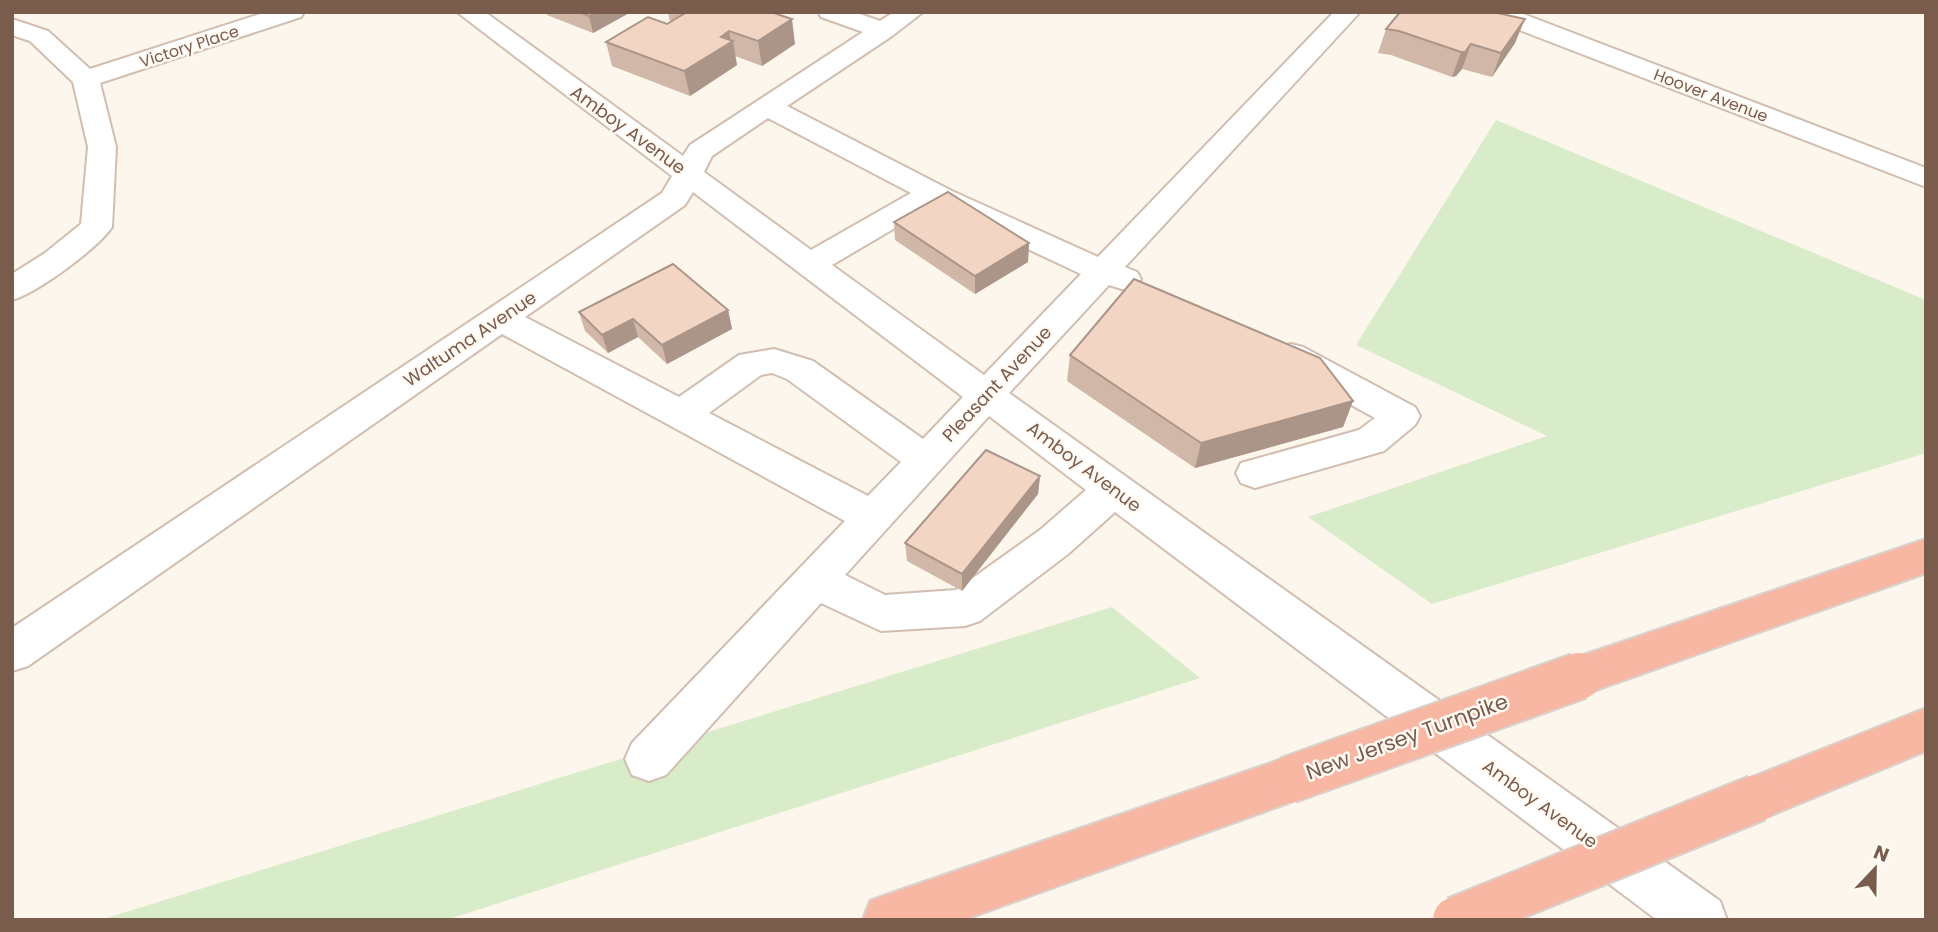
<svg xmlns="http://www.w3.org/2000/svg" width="1938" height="932" font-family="Poppins,sans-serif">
  <rect width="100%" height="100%" fill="#fdf6ec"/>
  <!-- green -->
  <path fill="#d8ecc9" d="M1496,120L1926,300V453L1432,604L1308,517L1547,436L1356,345Z
    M1112,607L1200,678L446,920H100Z"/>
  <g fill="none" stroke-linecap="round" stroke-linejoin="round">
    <defs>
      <path id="minor" d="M266,12H304L301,17L100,83L116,147L112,227C97,249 37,293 12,300V274L45,253L81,224L88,147L73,82L30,41L12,35V19L48,31L90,69Z
        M457,12H485L683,156L690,145L863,32L821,17L818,12H854L880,21L894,12H923L892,36L787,106L952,191L1098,257L1334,12H1360L1125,267L1137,272L1141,279L1137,286L1125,290L1109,285L1009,393L1720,901L1727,920H1657L1115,512L1068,554L980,621L965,626L881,631L821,603L666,775L649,781L632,775L625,759L632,743L845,521L502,334L28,666L12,671V628L662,193L672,176ZM768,118L911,193L811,250L704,172L712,156ZM693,192L963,397L923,439L813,361L774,349L739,355L679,397L525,317L685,205ZM934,205L1081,274L984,375L832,265ZM772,373L787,379L901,462L868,496L709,413L761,375ZM989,416L1086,490L1040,530L956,590L885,595L845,575Z
        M1483,12H1518L1926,168V187L1486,17Z
        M1291,344L1303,347L1415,407L1420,416L1415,425L1384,451L1255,488L1241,483L1236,473L1241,463L1359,430L1375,418L1279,365L1273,356L1279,347Z"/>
      <path id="highway" d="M1926,539V573L1579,696L1563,690L1557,676L1563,662Z
        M1926,708V751L1757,821L1740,814L1733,798L1740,782Z
        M1288,757L1305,764L1312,780L1305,796L1288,803L963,920H863L870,901L889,894Z"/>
    </defs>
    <!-- minor casing -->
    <use href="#minor" stroke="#d1beb0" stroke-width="4"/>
    <!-- highway casing -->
    <use href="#highway" stroke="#dad1cd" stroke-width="4"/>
    <!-- minor -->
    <use href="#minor" fill="#fff" fill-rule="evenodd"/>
    <!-- highway -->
    <use href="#highway" fill="#f7b7a3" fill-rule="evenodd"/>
    <defs>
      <path id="highway-bridge" d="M1288,780L1579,676
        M1456,920L1757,798"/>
    </defs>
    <!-- highway-bridge casing -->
    <use href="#highway-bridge" stroke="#dad1cd" stroke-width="50" stroke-linecap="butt"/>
    <!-- highway-bridge -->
    <use href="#highway-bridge" stroke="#f7b7a3" stroke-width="46"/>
  </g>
  <!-- wall -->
  <path fill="#d1b7a8" d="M546,12H631L593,33L547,15Z
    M668,12H774L795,44L762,66L735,56L737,65L690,96L612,66L606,42L667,24L670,22Z
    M1386,29L1515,43L1492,77L1462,69L1456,76L1452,77L1391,55L1378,53Z
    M894,222L1029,243L1028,262L975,294L895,240Z
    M728,310L732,329L667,364L638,337L608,353L585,331L579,312Z
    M1070,355L1353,401L1343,427L1195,468L1067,381Z
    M1040,476L1038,494L962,591L907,561L905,543Z"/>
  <!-- shaded-wall -->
  <path fill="#aa9588" d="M595,12H631L593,33L589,16Z
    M792,19L795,44L762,66L758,41Z
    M1525,19L1515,43L1492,77L1501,53Z
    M729,31L731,42L733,41L737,65L690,96L684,71L721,37Z
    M1471,44L1462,69L1456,76L1452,77L1461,52Z
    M1029,243L1028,262L975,294V276Z
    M728,310L732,329L667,364L662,345Z
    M633,319L638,337L608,353L602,335Z
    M1353,401L1343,427L1195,468L1201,443Z
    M1040,476L1038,494L962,591V574Z"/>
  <!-- building -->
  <path fill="#f3d5c3" stroke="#aa9588" stroke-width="2" d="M580,12H595L589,16Z
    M687,12H771L792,19L758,41L729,31L721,37L733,41L684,71L606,42L648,17L667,24Z
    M1400,12H1493L1525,19L1501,53L1471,44L1465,52H1461L1399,31L1386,29Z
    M948,192L1029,243L975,276L894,222Z
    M673,264L728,310L662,345L633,319L602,335L579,312Z
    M1134,279L1320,358L1353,401L1201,443L1070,355Z
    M986,450L1040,476L962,574L905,543Z"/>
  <g text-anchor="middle" stroke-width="5" stroke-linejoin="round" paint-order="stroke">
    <!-- far-street labels -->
    <g font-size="16" fill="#7a5c4d" stroke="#fffaf3">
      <text transform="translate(189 46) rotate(-18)" y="6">Victory Place</text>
      <text transform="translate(1711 95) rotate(21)" y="6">Hoover Avenue</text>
    </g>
    <!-- street labels -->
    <g font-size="18" fill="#7a5c4d" stroke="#fffaf3">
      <text transform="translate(628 130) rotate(36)" y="6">Amboy Avenue</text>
      <text transform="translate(470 339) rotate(-34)" y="6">Waltuma Avenue</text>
      <text transform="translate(997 384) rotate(-47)" y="6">Pleasant Avenue</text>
      <text transform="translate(1084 467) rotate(37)" y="6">Amboy Avenue</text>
      <text transform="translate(1540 804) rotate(36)" y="6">Amboy Avenue</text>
    </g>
    <!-- near-street labels -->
    <g font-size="21" fill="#7a5c4d" stroke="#fffaf3">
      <text transform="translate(1407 737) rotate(-20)" y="7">New Jersey Turnpike</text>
    </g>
  </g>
  <!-- border -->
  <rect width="1938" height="932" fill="none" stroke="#7a5c4d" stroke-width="28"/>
  <!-- north arrow -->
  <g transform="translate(1875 869) rotate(22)" stroke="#fffaf3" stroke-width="5" paint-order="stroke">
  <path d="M0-5L12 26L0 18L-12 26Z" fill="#7a5c4d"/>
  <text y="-10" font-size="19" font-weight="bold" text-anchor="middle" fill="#7a5c4d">N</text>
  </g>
</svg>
